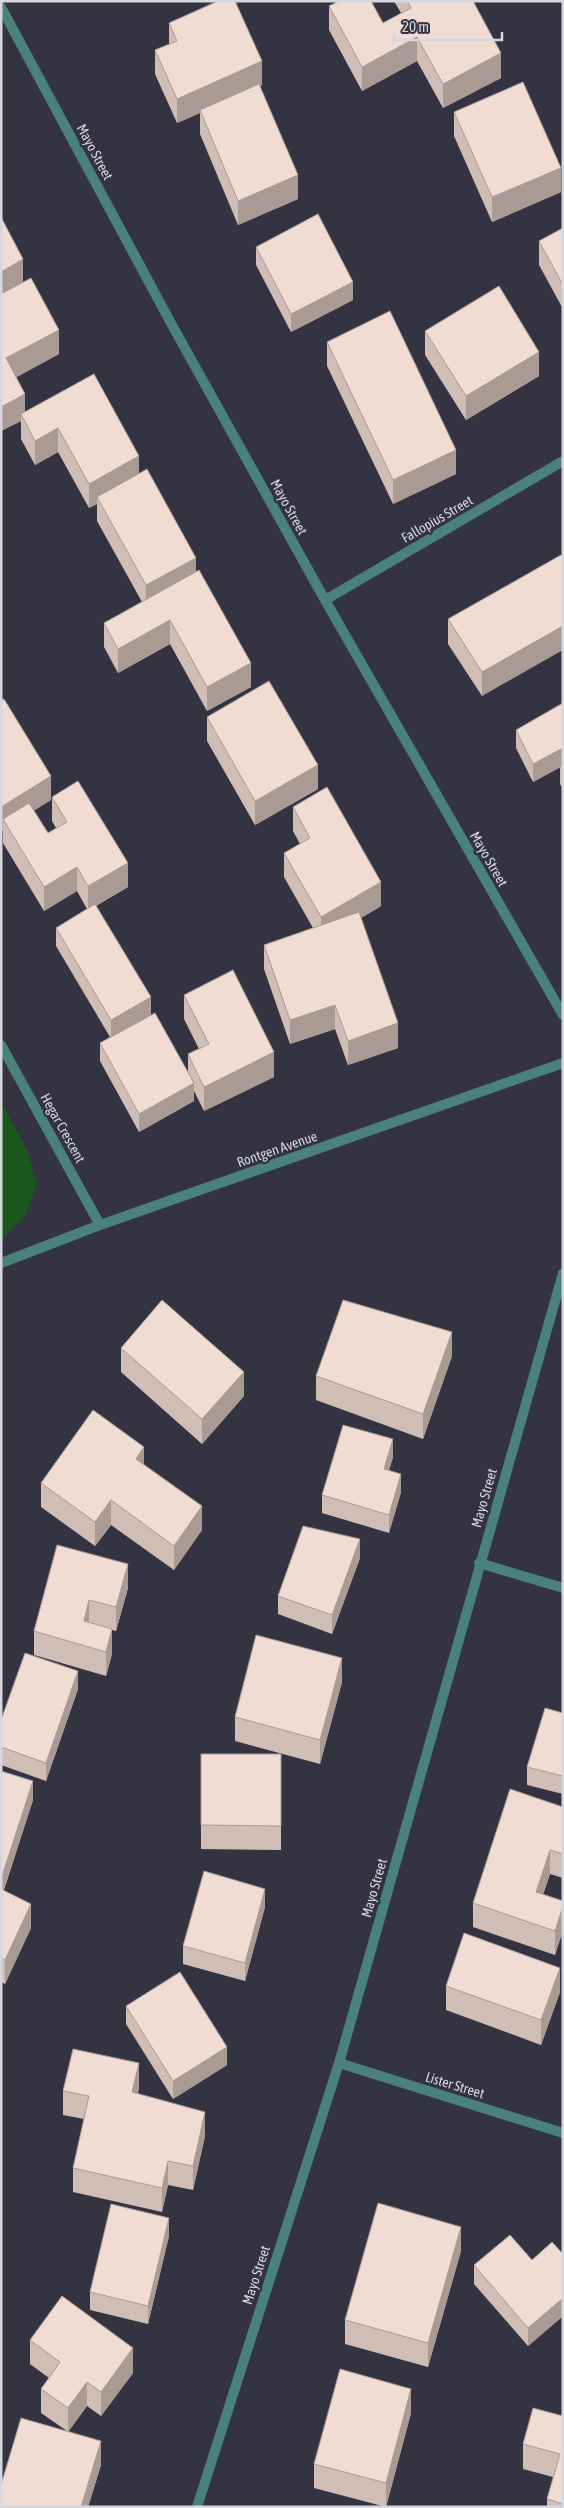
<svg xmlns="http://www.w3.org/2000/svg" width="564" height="2508" font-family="'Asap Condensed',sans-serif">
  <rect width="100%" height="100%" fill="#333342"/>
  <!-- park -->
  <path fill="#1a571d" d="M1,1103L27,1149L37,1183L26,1215L1,1240Z"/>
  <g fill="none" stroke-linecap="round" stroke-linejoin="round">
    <!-- minor -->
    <path stroke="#4b817d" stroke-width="10" d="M1,7L172,325L325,600L563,1015
      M325,600L563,461
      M1,1045L100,1225
      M1,1263L100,1225L563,1063
      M479,1563L563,1588
      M339,2063L563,2133
      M197,2507L339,2063L563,1273"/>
  </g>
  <!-- wall -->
  <path fill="#cfbdb6" d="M394,1H473L501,78L443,108L417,61L362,91L329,30V6L383,23L401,13Z
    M169,23L262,85L260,86L298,199L238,225L200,134V113L177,123L155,74V50L169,44Z
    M454,112L561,192L492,222L454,136Z
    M1,217L23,282L59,354L16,377L25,412L94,374L139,473L196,572L251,687L207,711L170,644L118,673L104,647V623L142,602L97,521V504L89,508L58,452L35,465L21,439V421L1,431Z
    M563,228V309L539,265V241Z
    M256,247L353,300L291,332L256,265Z
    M425,331L539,376L466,420L425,355Z
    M327,342L456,474L393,504L327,366Z
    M563,557L482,696L448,644V619Z
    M1,700L51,800L34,810L48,833L56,828L52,821V797L128,887L96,906L151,1015L188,1072V1054L199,1049L184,1019V995L274,1077L204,1111L194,1091V1101L139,1132L100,1061V1043L110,1037L56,946V928L87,909L77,891L44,911L3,843V830L1,831Z
    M563,703V789L560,784V767L533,782L516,748V730Z
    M207,717L318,789L255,825L207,741Z
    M293,807L381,906L361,918L398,1048L348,1065L335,1029L290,1044L264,969V945L313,928L284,877V853L300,844L293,831Z
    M121,1348L244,1396L202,1444L121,1372Z
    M452,1356L423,1439L316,1400V1376Z
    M393,1457L389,1470L401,1492L389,1533L322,1513V1495Z
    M144,1465L202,1530L174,1570L111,1525L95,1546L41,1507V1483Z
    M360,1558L332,1634L278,1614V1596Z
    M128,1564V1588L116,1631L112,1630V1654L106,1676L34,1655V1631Z
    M342,1682L320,1764L235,1741V1717Z
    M78,1689L46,1781L1,1765V1720Z
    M563,1713V1794L527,1785V1767Z
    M201,1754H281V1850L201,1849Z
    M1,1771L33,1800L4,1890L31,1928L5,1984L1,1982Z
    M563,1807V1878L550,1874L543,1894L563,1901V1930L555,1955L473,1927V1903Z
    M265,1907L245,1981L183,1964V1946Z
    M446,1986L560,1992L541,2045L446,2010Z
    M126,2006L227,2065L173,2099L126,2024Z
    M139,2087L138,2093L205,2136L193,2190L168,2185L162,2212L73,2192V2168L84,2119L63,2115V2091Z
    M169,2236L148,2324L90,2310V2292Z
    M461,2251L428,2367L345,2344V2320Z
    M563,2254V2316L528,2346L474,2284V2265L532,2260Z
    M30,2340L133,2373L101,2416L87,2406L68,2432L101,2465L88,2507H1L67,2431L41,2413V2389L49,2378L30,2364Z
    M411,2413L386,2507L314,2488V2464Z
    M563,2416V2507H547V2499L553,2477L523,2469V2444Z"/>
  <!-- shaded-wall -->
  <path fill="#a99a94" d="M417,37V61L362,91V67Z
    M501,53V78L443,108V84Z
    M262,61V85L201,112L200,110V113L177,123V99Z
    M561,168V192L492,222V197Z
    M298,175V199L238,225V201Z
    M23,259V283L1,296V272Z
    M353,282V300L291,332V314Z
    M59,330V354L6,383V358Z
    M539,352V376L466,420V396Z
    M25,394V418L21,414V421L1,431V407Z
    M58,428V452L35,465V441Z
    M456,450V474L393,504V480Z
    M139,456V480L97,497V504L89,508V484Z
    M196,558V582L146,609V585Z
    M170,620V644L118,673V649Z
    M563,626V650L482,696V672Z
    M251,663V687L207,711V687Z
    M563,748V766L533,782V764Z
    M318,765V789L255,825V801Z
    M51,776V800L8,827L3,819V830L1,831V807Z
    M128,863V887L88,910V886Z
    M77,867V891L44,911V887Z
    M381,882V906L321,942V917Z
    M151,997V1015L111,1039V1020Z
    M335,1005V1029L290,1044V1020Z
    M398,1023V1048L348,1065V1041Z
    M274,1052V1077L204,1111V1087Z
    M194,1083V1101L139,1132V1114Z
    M452,1332V1356L423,1439V1414Z
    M244,1372V1396L202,1444V1419Z
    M393,1439V1457L384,1487V1469Z
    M144,1447V1471L136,1459Z
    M401,1474V1492L389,1533V1515Z
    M111,1500V1525L95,1546V1522Z
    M202,1506V1530L174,1570V1546Z
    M360,1539V1558L332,1634V1615Z
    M128,1564V1588L116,1631V1607Z
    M89,1600V1624L84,1621Z
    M112,1629V1654L106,1676V1652Z
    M342,1658V1682L320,1764V1740Z
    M78,1671V1689L46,1781V1763Z
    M33,1781V1800L2,1894V1876Z
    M550,1850V1874L536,1916V1892Z
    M265,1889V1907L245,1981V1963Z
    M31,1904V1928L5,1984V1960Z
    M563,1906V1930L555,1955V1931Z
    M560,1968V1992L541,2045V2020Z
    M227,2047V2065L173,2099V2081Z
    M139,2063V2087L132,2116V2092Z
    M205,2112V2136L193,2190V2166Z
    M168,2161V2185L162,2212V2188Z
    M169,2218V2236L148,2324V2306Z
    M461,2227V2251L428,2367V2343Z
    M563,2298V2316L528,2346V2328Z
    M133,2348V2373L101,2416V2392Z
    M87,2382V2406L68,2432V2408Z
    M411,2389V2413L386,2507V2483Z
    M101,2441V2465L88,2507H81Z"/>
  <!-- building -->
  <path fill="#f1dcd4" stroke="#a99a94" d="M218,1H235L262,61L177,99L155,50L177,41L169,23Z
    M339,1H371L383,23L411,8L407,1H473L501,53L443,84L417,37L362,67L329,6Z
    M523,82L561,168L492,197L454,112Z
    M259,84L298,175L238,201L200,110Z
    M318,214L353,282L291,314L256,247Z
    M1,217L23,259L1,272Z
    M563,228V285L539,241Z
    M31,278L59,330L6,358L25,394L1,407V294Z
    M499,286L539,352L466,396L425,331Z
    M390,311L456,450L393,480L327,342Z
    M94,374L139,456L89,484L58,428L35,441L21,414Z
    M147,469L196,558L146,585L97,497Z
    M561,555L563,557V626L482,672L448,619Z
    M199,570L251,663L207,687L170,620L118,649L104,623Z
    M269,681L318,765L255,801L207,717Z
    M4,699L51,776L1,807V700Z
    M563,703V748L533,764L516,730Z
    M78,781L128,863L88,886L77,867L44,887L3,819L29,803L48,833L67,822L52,797Z
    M327,787L381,882L321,917L284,853L310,838L293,807Z
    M95,904L151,997L111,1020L56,928Z
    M359,912L398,1023L348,1041L335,1005L290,1020L264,945Z
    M233,970L274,1052L204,1087L188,1054L209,1044L184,995Z
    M155,1013L194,1083L139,1114L100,1043Z
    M162,1300L244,1372L202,1419L121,1348Z
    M343,1300L452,1332L423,1414L316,1376Z
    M93,1410L144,1447L136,1459L202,1506L174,1546L111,1500L95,1522L41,1483Z
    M343,1425L393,1439L384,1469L401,1474L389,1515L322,1495Z
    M303,1526L360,1539L332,1615L278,1596Z
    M57,1545L128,1564L116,1607L89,1600L84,1621L112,1629L106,1652L34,1631Z
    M256,1635L342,1658L320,1740L235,1717Z
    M25,1653L78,1671L46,1763L1,1747V1720Z
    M545,1708L563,1713V1776L527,1767Z
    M201,1754H281V1826L201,1825Z
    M1,1771L33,1781L2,1876H1Z
    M510,1789L563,1807V1854L550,1850L536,1892L563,1901V1906L555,1931L473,1903Z
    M204,1871L265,1889L245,1963L183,1946Z
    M1,1889L31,1904L5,1960L1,1958Z
    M464,1933L560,1968L541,2020L446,1986Z
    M180,1972L227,2047L173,2081L126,2006Z
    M73,2049L139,2063L132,2092L205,2112L193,2166L168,2161L162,2188L73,2168L89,2096L63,2091Z
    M378,2203L461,2227L428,2343L345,2320Z
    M111,2204L169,2218L148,2306L90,2292Z
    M510,2235L532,2260L552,2242L563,2254V2298L528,2328L474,2265Z
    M62,2296L133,2348L101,2392L87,2382L68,2408L41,2389L60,2362L30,2340Z
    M340,2369L411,2389L386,2483L314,2464Z
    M533,2408L563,2416V2504L547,2499L560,2454L523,2444Z
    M21,2418L101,2441L81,2507H1V2485Z"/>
  <g text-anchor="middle" stroke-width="5" stroke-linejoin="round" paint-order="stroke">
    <!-- street labels -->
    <g font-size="14" fill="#d7d7e0" stroke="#333342">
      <text transform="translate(95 152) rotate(62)" y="5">Mayo Street</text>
      <text transform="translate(289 507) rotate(61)" y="5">Mayo Street</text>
      <text transform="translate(437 519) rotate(-30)" y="5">Fallopius Street</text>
      <text transform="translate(489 859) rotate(60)" y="5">Mayo Street</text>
      <text transform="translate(63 1128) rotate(61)" y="5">Hegar Crescent</text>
      <text transform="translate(277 1149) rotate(-19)" y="5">Rontgen Avenue</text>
      <text transform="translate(484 1498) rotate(-74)" y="5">Mayo Street</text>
      <text transform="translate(374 1888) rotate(-74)" y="5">Mayo Street</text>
      <text transform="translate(455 2085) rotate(17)" y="5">Lister Street</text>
      <text transform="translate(256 2275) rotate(-72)" y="5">Mayo Street</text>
    </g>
  </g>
  <!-- border -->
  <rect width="564" height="2508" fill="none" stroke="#d7d7e0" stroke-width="5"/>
  <!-- scale -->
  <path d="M394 32v8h108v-8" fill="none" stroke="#d7d7e0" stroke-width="2.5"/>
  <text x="402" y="32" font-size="15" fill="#d7d7e0" stroke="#333342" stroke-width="4" paint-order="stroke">20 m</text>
</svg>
